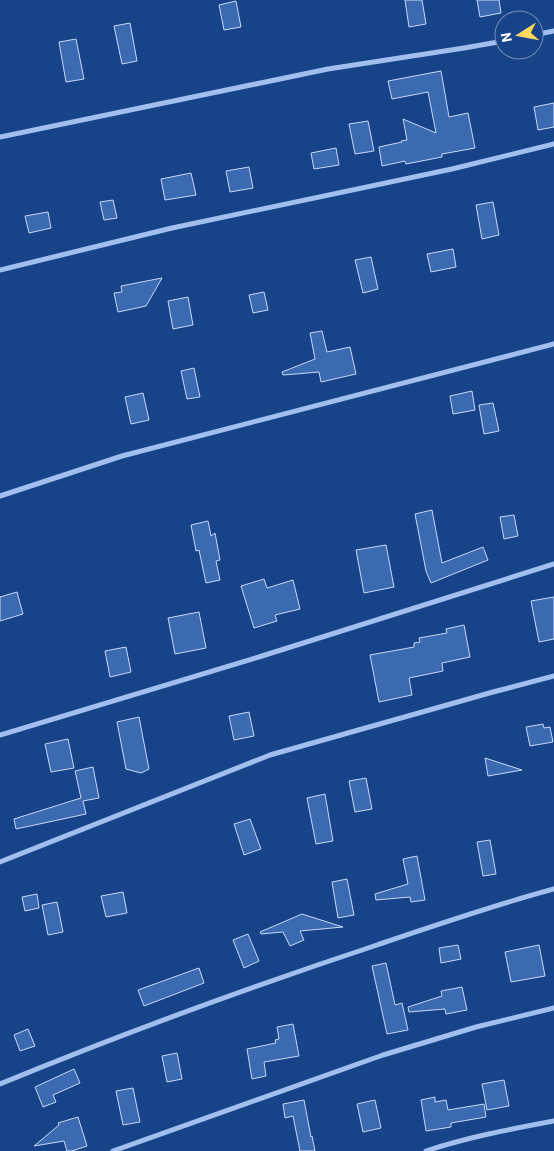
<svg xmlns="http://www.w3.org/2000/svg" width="554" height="1151" font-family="Barlow,sans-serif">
  <rect width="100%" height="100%" fill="#174389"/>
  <!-- building -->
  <path fill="#3c6ab1" stroke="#c5dafa" d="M405,0H422L426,24L409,27Z
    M477,0H499L501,13L480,17Z
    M236,1L241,27L224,30L219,5Z
    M130,23L137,61L122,64L114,26Z
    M76,39L84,79L66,82L59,42Z
    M441,71L449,117L468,113L475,148L442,154V157L406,164L405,161L382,166L379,147L402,142L401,141L407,140L403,119L436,133L428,92L392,99L388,81Z
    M554,103V127L538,130L534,107Z
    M368,121L374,151L355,154L349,124Z
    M336,148L339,165L314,169L311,153Z
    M249,167L253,188L230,192L226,171Z
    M191,173L196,195L165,200L161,179Z
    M113,200L117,218L104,220L100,202Z
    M493,202L499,235L482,239L476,205Z
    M48,212L51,228L29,233L25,216Z
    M453,249L456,267L431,272L427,254Z
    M371,257L378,289L363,293L355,260Z
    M162,278L146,306L118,312L114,293L122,292L121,286Z
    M264,292L268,310L253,313L249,295Z
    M188,297L193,325L173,329L168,301Z
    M322,331L327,352L350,347L356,374L321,382L319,372L283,375L282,372L315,359L310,333Z
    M194,368L200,397L187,399L181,371Z
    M472,391L475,410L453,414L450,396Z
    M143,393L149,420L131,424L125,397Z
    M493,403L499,431L484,434L479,405Z
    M432,510L442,563L483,547L488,560L431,583L426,571L415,514Z
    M514,515L518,536L504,539L500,517Z
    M208,521L211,536L215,533L220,560L216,561L220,580L206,583L199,550L196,551L191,525Z
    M386,545L394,587L364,593L356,550Z
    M264,579L267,588L293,580L300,609L275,615L277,621L254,628L241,586Z
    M17,592L23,614L0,621V597Z
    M554,597V639L539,642L531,601Z
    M199,612L206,648L175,654L168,618Z
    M464,625L470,657L442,663L443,671L409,678L412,695L379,702L370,655L414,647V643L420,642L419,638L447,633L446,629Z
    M126,647L131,672L110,677L105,651Z
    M249,712L254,736L234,740L229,716Z
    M139,717L149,769L141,773L126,769L117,722Z
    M543,724L544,728L550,727L553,742L530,746L526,727Z
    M68,739L74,768L51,772L45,744Z
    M485,758L522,770L488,776Z
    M93,767L99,798L83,801L86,814L16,829L14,819L81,798L75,771Z
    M366,778L372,809L355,812L349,781Z
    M325,794L333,841L316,844L307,798Z
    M250,819L261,849L244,855L234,824Z
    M490,840L496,874L483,876L477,842Z
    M417,856L425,900L411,902L410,897L376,900L375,894L408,884L403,859Z
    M347,879L354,915L338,918L332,882Z
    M123,892L127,913L106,917L101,896Z
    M37,894L39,908L25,911L22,897Z
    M57,902L63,932L48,935L42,905Z
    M302,914L343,927L300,931L304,940L290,946L283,932L261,934L260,932Z
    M248,934L259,961L244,968L233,940Z
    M458,945L461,959L441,963L439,948Z
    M539,945L545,976L511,982L505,952Z
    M386,963L395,1005L402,1003L408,1030L387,1034L372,966Z
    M199,968L204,983L144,1006L138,990Z
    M462,987L467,1010L446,1014L445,1009L409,1012L408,1007L442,996L441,991Z
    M293,1024L299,1056L264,1062L266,1076L252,1079L247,1049L276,1043L275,1040L279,1039L277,1027Z
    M28,1029L35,1046L20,1051L14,1035Z
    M177,1053L182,1079L167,1082L162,1056Z
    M74,1069L80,1083L53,1095L56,1102L43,1107L35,1087Z
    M504,1080L509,1106L487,1110L482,1084Z
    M133,1088L140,1122L123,1125L116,1091Z
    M435,1097V1102L446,1100L448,1110L484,1104L486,1117L451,1123V1127L426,1131L421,1100Z
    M304,1100L311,1137L312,1136L315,1151H300L293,1116L285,1118L283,1104Z
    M375,1100L381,1128L363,1132L357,1104Z
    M78,1117L87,1146L72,1151H67L64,1141L34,1146L59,1125L58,1123Z"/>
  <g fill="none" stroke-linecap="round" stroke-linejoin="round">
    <!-- street -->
    <path stroke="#a0bfee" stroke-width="5" d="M534,35L554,31
      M0,137L328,69L464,48L504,41
      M0,270L172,228L452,169L554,144
      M0,496L122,456L554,344
      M0,735L262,656L554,564
      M0,862L270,755L493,692L554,676
      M0,1084C124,1033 250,987 377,945C436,925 494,905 554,889
      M113,1151L383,1055L476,1027L554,1008
      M426,1151C468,1137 511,1129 554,1121"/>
  </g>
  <!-- north arrow -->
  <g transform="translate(519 35) rotate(259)"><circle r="24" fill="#174389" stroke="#748eb8"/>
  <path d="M0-4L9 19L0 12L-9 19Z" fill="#ffd95c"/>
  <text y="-8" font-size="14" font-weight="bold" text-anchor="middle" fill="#ffffff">N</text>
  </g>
</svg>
